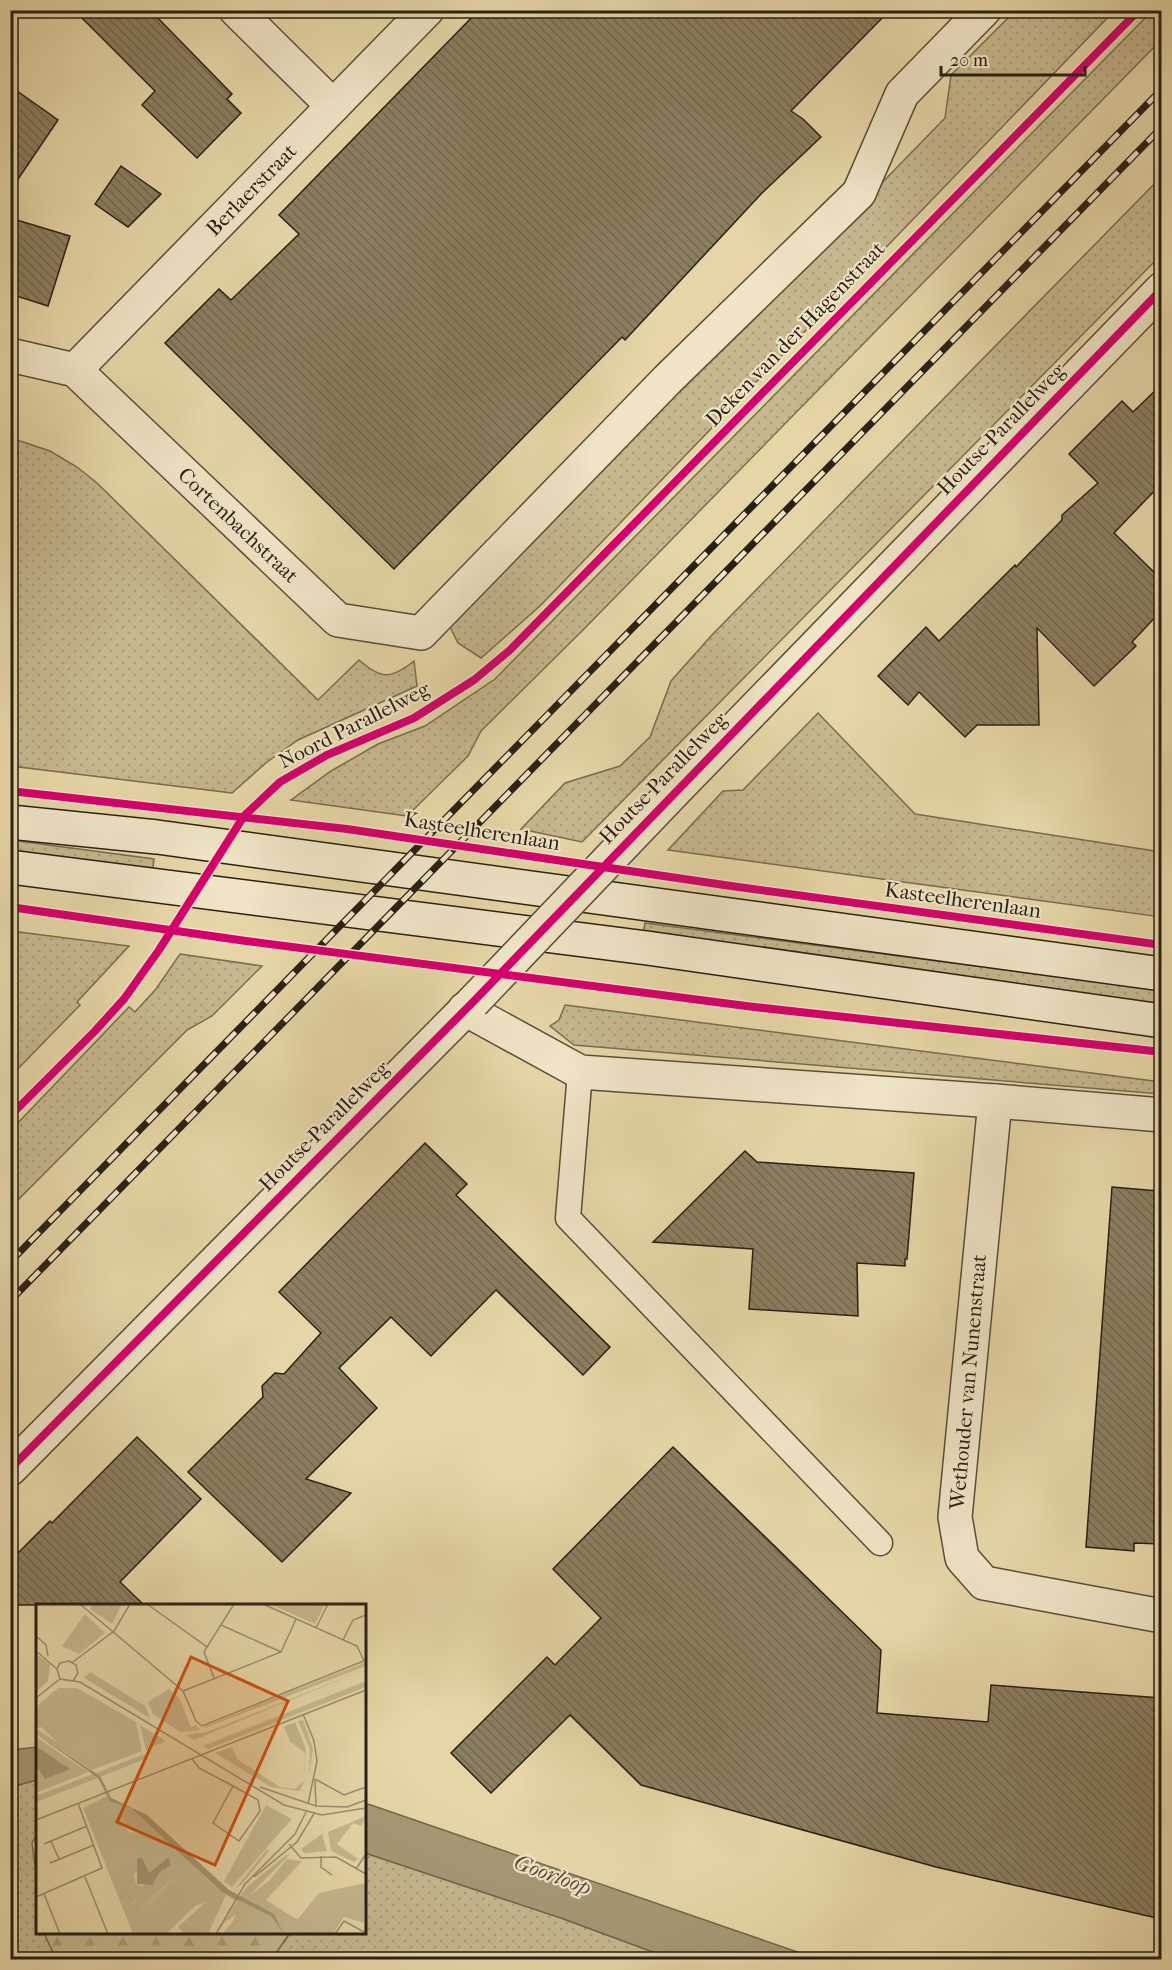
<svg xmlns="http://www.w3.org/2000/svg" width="1172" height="1970" font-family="'IM FELL French Canon',serif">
  <defs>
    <pattern id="grass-dots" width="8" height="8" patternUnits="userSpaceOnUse" patternTransform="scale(1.5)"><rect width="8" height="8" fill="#c6b78e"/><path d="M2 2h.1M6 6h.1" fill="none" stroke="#aa9d7a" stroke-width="1.8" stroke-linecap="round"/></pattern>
    <pattern id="forest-firs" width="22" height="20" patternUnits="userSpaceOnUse" patternTransform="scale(1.5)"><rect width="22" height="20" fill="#c6b78e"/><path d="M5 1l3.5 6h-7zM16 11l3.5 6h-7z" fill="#aa9d7a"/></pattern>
    <pattern id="building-back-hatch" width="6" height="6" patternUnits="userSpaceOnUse" patternTransform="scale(1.5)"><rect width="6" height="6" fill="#8b7f61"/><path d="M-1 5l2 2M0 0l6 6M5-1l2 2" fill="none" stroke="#72684f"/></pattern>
  </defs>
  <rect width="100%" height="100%" fill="#e6d6a7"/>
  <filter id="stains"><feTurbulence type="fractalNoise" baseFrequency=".00333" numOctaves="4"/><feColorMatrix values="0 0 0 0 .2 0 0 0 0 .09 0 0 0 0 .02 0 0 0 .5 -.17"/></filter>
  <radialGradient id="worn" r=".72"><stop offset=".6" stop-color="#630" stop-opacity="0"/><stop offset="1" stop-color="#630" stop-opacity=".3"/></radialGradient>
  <!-- grass -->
  <path fill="url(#grass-dots)" stroke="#786c52" stroke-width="1.5" d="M1153,10L1161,11V40L582,631L481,731L468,756L407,816L291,800L331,771L378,744L425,726L495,679Z
    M1015,11H1114L541,605L481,658L458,643L450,627L945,118L951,75Z
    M1161,177V255L582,842L521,829L565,783L620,766L650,737L671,681L711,636Z
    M11,438L50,451L77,467L97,483L318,700L359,660C381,679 390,680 414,661L417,686L298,740L267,762L232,793L11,766Z
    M818,713L915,814L1161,852V917L668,850L723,791L743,790Z
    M11,840L154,859L152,875L11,857Z
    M645,923L1161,990V1009L642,940Z
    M11,931L129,946L77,1002L80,1005L11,1076Z
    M180,954L262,966L212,1016L187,1030L15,1203L11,1199V1130L129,1007L135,1012L156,989Z
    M565,1005L1161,1082V1094L574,1045L550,1026L559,1020Z
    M37,1780V1834L32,1843L38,1887V1932L44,1933L56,1959H11L10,1787Z
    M365,1853L561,1918L672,1959L271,1960L290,1933L364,1932Z"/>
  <!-- forest -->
  <path fill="url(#forest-firs)" stroke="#786c52" stroke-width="1.5" d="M44,1933H290L271,1960L56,1959Z"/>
  <!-- water -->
  <path fill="#a69875" stroke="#74684f" stroke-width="1.5" d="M37,1747V1780L11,1787V1750Z
    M364,1803L371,1805L818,1959H672L561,1918L365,1853Z"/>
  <!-- building -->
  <path fill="url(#building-back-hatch)" stroke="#292015" stroke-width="1.5" d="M74,10H150L232,94L227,99L241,113L197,158L142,105L155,91Z
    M479,10H890L791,111L803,119L821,137L762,193L625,340L622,337L394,569L165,343L219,289L231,300L299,234L279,215Z
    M10,86L58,120L10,191Z
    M121,166L161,194L128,227L95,204Z
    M10,218L70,236L48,306L10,294Z
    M1161,385V484L1114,533L1161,579V611L1132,642L1136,646L1094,686L1037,628L1039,725H977L965,737L919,692L908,705L878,676L926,627L939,641L1015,565L1016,567L1062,520V515L1098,483L1069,454L1122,401L1133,412Z
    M425,1143L467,1184L456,1195L610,1347L583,1375L496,1290L431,1356L391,1317L339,1368L377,1408L306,1479L351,1493L282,1562L188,1472L263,1397L262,1386L275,1373L284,1374L321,1333L279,1292Z
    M745,1151L757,1162L914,1173L907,1259H905V1266L857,1263L858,1316L749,1309L753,1249L653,1242Z
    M1112,1187L1158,1191V1197H1161V1544L1134,1543V1551L1086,1547Z
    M137,1437L201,1499L120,1582L144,1605H10V1561L50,1521L52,1523Z
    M673,1447L881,1650L877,1713L988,1722L991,1685L1161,1698V1919L936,1867L641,1785L570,1715L491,1793L451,1753L547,1657L555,1665L601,1618L553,1569Z"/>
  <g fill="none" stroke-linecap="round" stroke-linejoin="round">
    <defs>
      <path id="lane" d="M580,1072L568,1218L880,1543"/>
      <g id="street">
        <path d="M236,10L333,106"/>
        <path id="s1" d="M10,355L75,370L338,620L421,633L668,379L859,193L902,94L984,10"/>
        <path id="s2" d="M75,370L427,10"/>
        <path d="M666,800L1162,289"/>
        <path d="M465,1009L580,1072L995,1101L1162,1115"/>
        <path d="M995,1101L955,1517L962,1558L984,1583L1162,1616"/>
        <path d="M10,1469L473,1002"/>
      </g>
      <path id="secondary" d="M10,822L157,837L1162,974
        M10,867L647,948L1162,1021"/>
    </defs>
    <!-- lane casing -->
    <use href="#lane" stroke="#584e3a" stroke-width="27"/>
    <!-- street casing -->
    <use href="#street" stroke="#584e3a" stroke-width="36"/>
    <!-- secondary casing -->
    <use href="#secondary" stroke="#292015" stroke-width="36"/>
    <!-- lane -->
    <use href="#lane" stroke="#efe4c6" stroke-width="24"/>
    <!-- street -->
    <use href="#street" stroke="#efe4c6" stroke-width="33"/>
    <!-- secondary -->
    <use href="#secondary" stroke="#efe4c6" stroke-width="33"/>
    <defs>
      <path id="rail" d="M10,1262L1162,89
        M10,1301L1162,127"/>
    </defs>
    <!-- rail casing -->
    <use href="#rail" stroke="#292015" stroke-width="7"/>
    <!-- rail -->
    <use href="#rail" stroke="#efe4c6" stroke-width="4.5" stroke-dasharray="14" stroke-linecap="butt"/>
    <defs>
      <path id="street-bridge" d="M473,1002L666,800"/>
    </defs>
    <!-- street-bridge casing -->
    <use href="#street-bridge" stroke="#584e3a" stroke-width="36" stroke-linecap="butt"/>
    <!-- street-bridge -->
    <use href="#street-bridge" stroke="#efe4c6" stroke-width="33"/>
    <defs>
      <path id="cycleway" d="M10,791L347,829L731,886L1162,945
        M10,907L246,941L754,1007L1162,1052
        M10,1116L95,1031L124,999L159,950L244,816L280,782L327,755L414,718L474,680L510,650L1139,10
        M10,1469L473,1002L1162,289"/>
    </defs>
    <!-- cycleway casing -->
    <use href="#cycleway" stroke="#efe4c6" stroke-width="11"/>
    <!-- cycleway -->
    <use href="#cycleway" stroke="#d6006c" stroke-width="8"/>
  </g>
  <g text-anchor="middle" stroke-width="4.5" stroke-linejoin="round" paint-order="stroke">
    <!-- street labels -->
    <g font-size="21" fill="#292015" stroke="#efe4c6">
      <text dy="7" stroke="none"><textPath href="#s2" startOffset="252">Berlaerstraat</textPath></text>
      <text transform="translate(795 334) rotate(-46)" y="7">Deken van der Hagenstraat</text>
      <text transform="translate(1001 429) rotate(-46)" y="7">Houtse Parallelweg</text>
      <text dy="7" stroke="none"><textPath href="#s1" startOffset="292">Cortenbachstraat</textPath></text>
      <text transform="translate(354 725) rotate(-27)" y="7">Noord Parallelweg</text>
      <text transform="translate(663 778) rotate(-46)" y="7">Houtse Parallelweg</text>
      <text transform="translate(482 831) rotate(9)" y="7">Kasteelherenlaan</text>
      <text transform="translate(963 900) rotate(8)" y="7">Kasteelherenlaan</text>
      <text transform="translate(324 1126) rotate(-45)" y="7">Houtse Parallelweg</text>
      <text transform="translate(968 1382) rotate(-85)" y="7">Wethouder van Nunenstraat</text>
    </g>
    <!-- water labels -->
    <g font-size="22" font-style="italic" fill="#554a37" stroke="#efe4c6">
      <text transform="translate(553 1874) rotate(20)" y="8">Goorloop</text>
    </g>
  </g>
  <!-- overview -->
  <g transform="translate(36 1604)">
    <rect width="330" height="330" fill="#e6d6a7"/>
    <path d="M57,0H86L76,20L54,5ZM234,0H289L279,20ZM49,10L69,29L43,50L26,42ZM0,50L14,60L12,77L0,88ZM330,58V62L169,124V122ZM330,65L158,136L149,131L171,128ZM54,68L109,102L114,114L48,74ZM330,77V83L172,145L167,142ZM22,84H41L100,118L106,147L56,166L0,130V125L21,138L5,123L0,124V103ZM133,85L144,95L155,123L160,121L164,126L144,128L117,110L112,98ZM267,116L277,145L273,172L274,145L262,117ZM259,118L270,145L268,171L270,150L254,137L248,123ZM104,121L130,137L110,146ZM0,133L52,168L0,189ZM196,143L201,155L244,183L259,185L268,177L264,187L235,183L179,149ZM57,170L62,174L0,198V192ZM71,192L95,204L86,216L87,222L94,228L100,229L114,220L183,286L203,294L211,283L250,251L254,250L213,292L233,277L251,255L266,257L230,296L283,330H191L200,310L187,320L201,298L190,291L172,330H149L142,323L170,298L145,266L123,288L113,286L93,301L85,300L47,204ZM107,258L113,269L127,258L128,264L120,276L106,282L100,280L98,271ZM230,201L256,215L196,283L188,277ZM330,212L325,222L317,219L301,240L322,255L318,258L295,247L292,228ZM286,230L291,247L268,249L265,245ZM231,245L233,247L206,280L199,285Z" fill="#c6b78e" fill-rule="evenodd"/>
    <path d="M109,150L111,154L64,173L60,169ZM95,204L114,220L100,229L86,222L89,208ZM113,286L123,288L93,320L85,300L94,301ZM215,305L229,315L232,330H186L207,306Z" fill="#c6b78e"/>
    <path d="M145,266L170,298L159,302L130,330H97L93,320ZM330,279L328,319L308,313L297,330H273L251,322L266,330H248L238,310L232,307V304L251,317L254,312L262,315L283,289Z" fill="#c6b78e"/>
    <path d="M0,130L64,172L75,194L111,211L193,286L238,310L248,330L235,312L186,288L95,204L74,197L62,174ZM0,142L34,165L9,175L0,162ZM133,253L134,262L126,266L116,281L101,280V254H106L113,269Z" fill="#a69875"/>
    <path fill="none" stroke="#9a8d6d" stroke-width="1.5" d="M44,0L147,87L160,117L166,122L330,56M111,0L171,43L168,48L178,74M227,0L321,42L328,57M185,21L245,48M280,24L292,0M0,32L10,41L12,52M307,36L317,16L330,11M171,43L198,0M0,47L21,65M37,58L78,27L94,0M37,77L42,69L40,61L33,57L24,59L21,65L24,75L44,78L248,201L286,211L330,204M147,87L245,48L260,15M0,94L24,75M267,110L278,137L281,157L272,200M156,155L163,164L197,182L222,196L224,207L203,237L177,219L197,182M279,175L308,191L330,183M279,175L280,202M224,183L280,202L311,203L330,196M0,216L330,86M15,237L23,255M8,240L51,222M253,240L265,254L300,253L330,270M285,252V263L296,271M14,259L58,241M320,265L330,250M49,273L72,330M218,273L261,238L279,208M8,290L24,330M0,293L66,264L42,199M180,330L209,280L259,230L271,206M299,330L308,317L330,329"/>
    <path fill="#cb500d" fill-opacity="0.15" stroke="#cb500d" stroke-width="3" d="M155,53L252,97L179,261L81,218Z"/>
    <rect width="330" height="330" fill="none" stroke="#292015" stroke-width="3"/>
  </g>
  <!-- margin -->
  <rect width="1172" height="1970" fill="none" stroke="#e6d6a7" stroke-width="36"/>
  <rect x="12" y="12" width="1148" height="1946" fill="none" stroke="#292015" stroke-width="3"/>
  <rect x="18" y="18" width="1136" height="1934" fill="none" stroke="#292015" stroke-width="1.5"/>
  <!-- scale -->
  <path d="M941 66v9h144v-9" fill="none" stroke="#292015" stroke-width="3"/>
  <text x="950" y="66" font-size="18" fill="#292015" stroke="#efe4c6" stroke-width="4.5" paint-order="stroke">20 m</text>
  <rect width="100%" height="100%" filter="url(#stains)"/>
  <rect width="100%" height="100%" fill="url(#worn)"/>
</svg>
